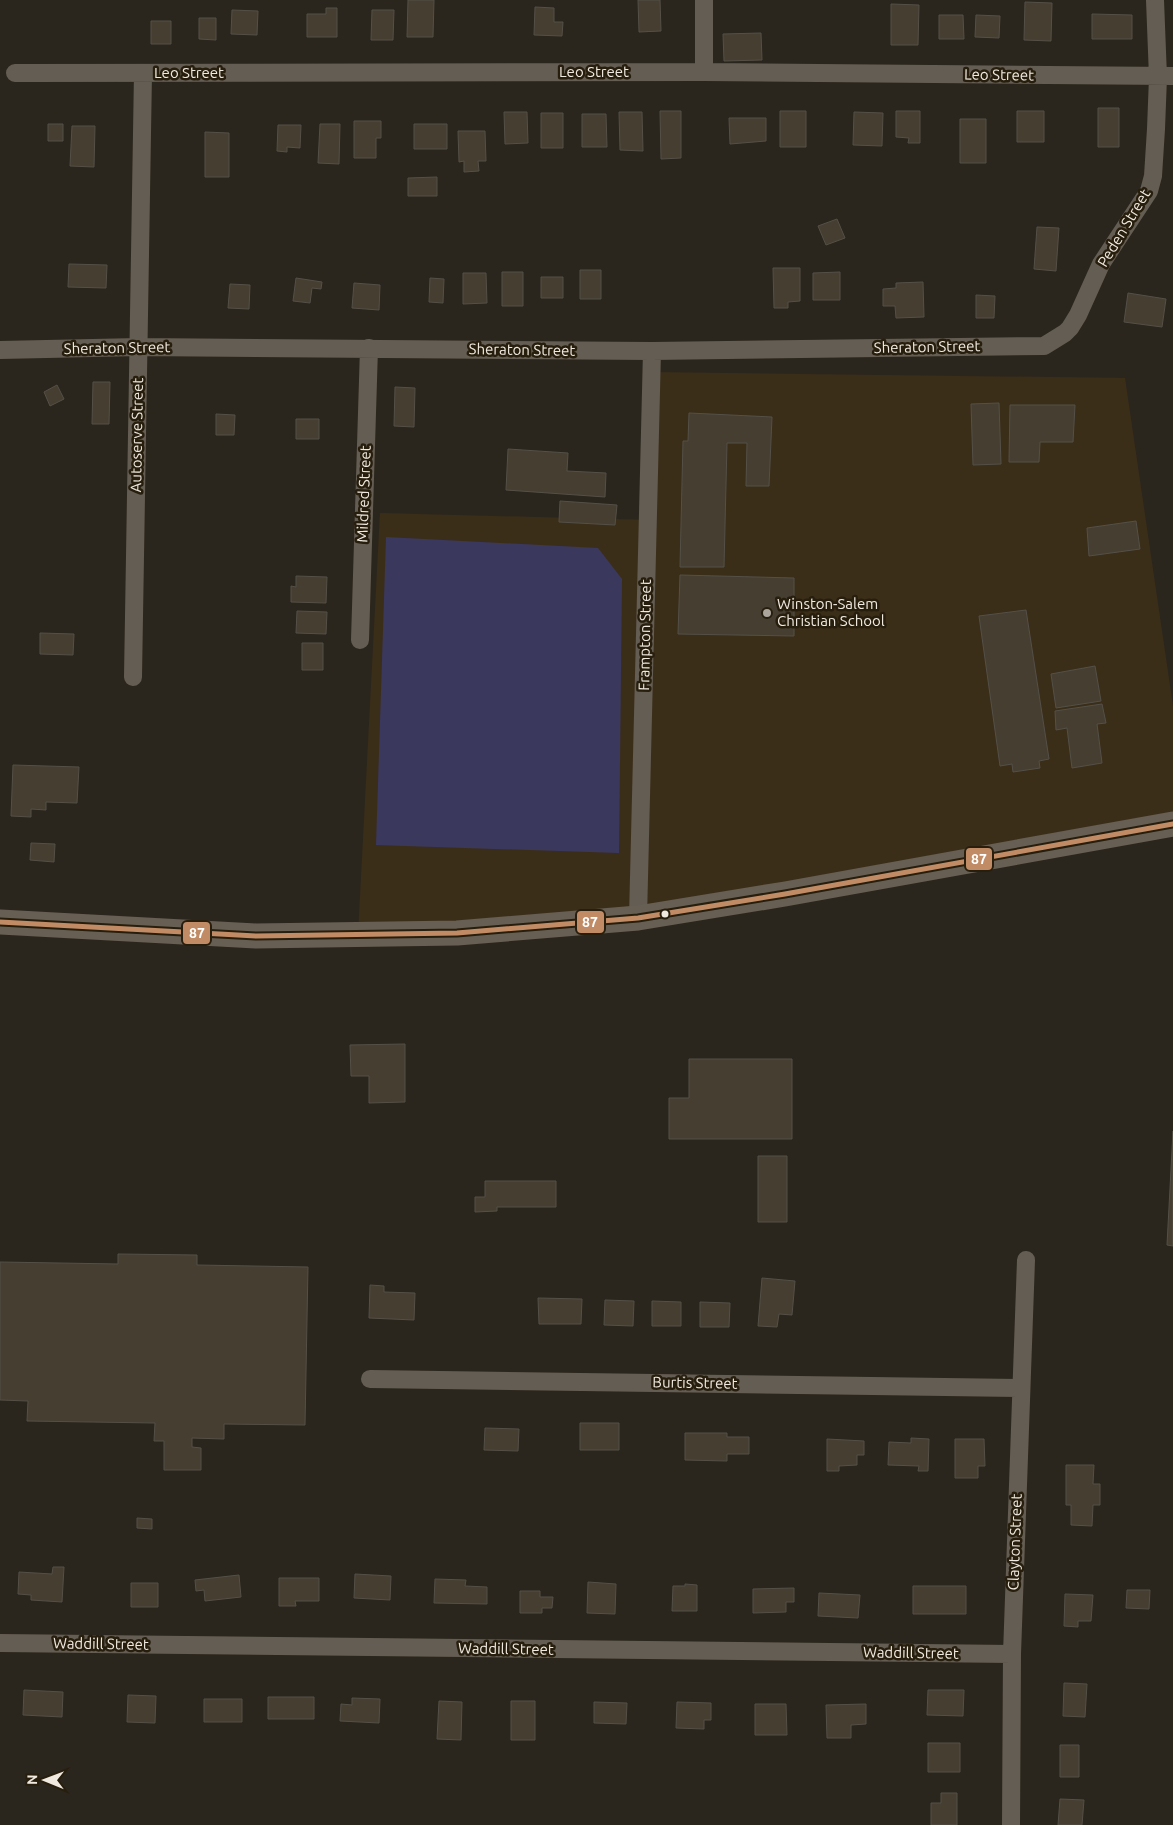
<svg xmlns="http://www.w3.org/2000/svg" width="1173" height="1825" font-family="Ubuntu,sans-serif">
  <rect width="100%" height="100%" fill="#2b261d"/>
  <!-- built -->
  <path fill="#3b2e19" d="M651,372L1125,378L1173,706V824L815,889L358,935L380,513L648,520Z"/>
  <!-- green -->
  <path fill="#3b385e" d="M386,537L598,548L622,579L619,853L376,845Z"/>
  <!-- building -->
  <path fill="#453e31" stroke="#545048" d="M408,0H434L433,37H407Z
    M638,0H660L661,31L639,32Z
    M1025,2L1052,3L1051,41L1024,40Z
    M891,4L919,5L918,45H891Z
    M535,7L554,8V22H563L562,36L534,35Z
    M326,8H337V37H307V14H326Z
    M232,10L258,11L257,35L231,34Z
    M372,10H394L393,40H371Z
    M1092,14L1132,15V39H1092Z
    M939,15H963L964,39H939Z
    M976,15L1000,16L999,38L975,37Z
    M199,18H216V40L199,39Z
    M151,21H171V44H151Z
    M761,33L762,60L724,61L723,34Z
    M1098,108H1119V147H1098Z
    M660,111H681V158L661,159Z
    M780,111H806V147H780Z
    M896,111H920V143H908L909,138L896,137Z
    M1017,111H1044V142H1017Z
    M504,112H527L528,143L505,144Z
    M619,112H642L643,151L620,150Z
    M854,112L883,113L882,146L853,145Z
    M541,113H563V148H541Z
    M582,114H606L607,147H582Z
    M729,118H766V141L730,144Z
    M960,119H986V163H960Z
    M354,121H381V138H376V158H354Z
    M48,124H63V141H48Z
    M320,124H340L339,164L318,163Z
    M414,124H447V149H414Z
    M278,125H301L300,148L287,147V152L277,151Z
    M72,126H95L94,167L70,166Z
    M458,131H485L486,161H478L479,171L464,172V161L459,162Z
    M205,132L229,133V177H205Z
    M437,177V196H408V178Z
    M837,219L845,238L826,245L818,226Z
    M1037,227L1059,228L1056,271L1034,269Z
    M69,264L107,265L106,288L68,287Z
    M773,268H800V301L788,302V308H774Z
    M580,270H601V299H580Z
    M502,272H523V306H502Z
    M840,272V300H813V273Z
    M463,273H486L487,303L463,304Z
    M541,277H563V298H541Z
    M296,278L322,282L321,289L312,288L310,303L293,301Z
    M430,278L444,279L443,303L429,302Z
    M923,282L924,317L896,318L895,306H883V289L896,288V283Z
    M354,283L380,285L379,310L352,308Z
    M230,284L250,285L249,309L228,308Z
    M1128,293L1166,299L1162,327L1124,322Z
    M976,295L995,296L994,318H976Z
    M93,382H110L109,424H92Z
    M57,385L64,399L50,406L44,392Z
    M395,387L415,388L414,427L394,426Z
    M999,403L1001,464L973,465L971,404Z
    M1010,405H1075L1073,442H1040L1039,462H1009Z
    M689,413L772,417L769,486H746L747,443H727L724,567H680L683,441H688Z
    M216,414L235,415L234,435H216Z
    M296,419H319V439H296Z
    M508,449L568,453L567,471L606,473L605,497L506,490Z
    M560,501L617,505L615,525L559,522Z
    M1136,521L1140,549L1089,556L1087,528Z
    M680,575L794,578V636L678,634Z
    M296,576L327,577L326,603L291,602V586L296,587Z
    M1026,610L1049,759L1039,761L1040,768L1013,772L1012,764L1000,766L979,616Z
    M297,611L327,612L326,634L296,633Z
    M40,633L74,634L73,655L40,654Z
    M302,643H323V670H302Z
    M1095,666L1101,701L1056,708L1051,674Z
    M1102,704L1106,723L1097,724L1102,763L1072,768L1067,728L1056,730L1055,711Z
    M13,765L79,767L77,803L46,802V810L31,809V817L11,816Z
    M31,843L55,844L54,862L30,860Z
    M405,1044V1102L369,1103V1076H351L350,1045Z
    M689,1059H792V1139H669V1098H689Z
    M1173,1131V1246L1167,1245Z
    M758,1156H787V1222H758Z
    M485,1181H556V1207H497V1211L475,1212V1197H485Z
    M118,1254L197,1255V1265L308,1267L305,1425L224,1424V1439L192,1438V1447L201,1448V1470H164V1441H154L155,1423L27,1421L28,1401L0,1400V1262L118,1264Z
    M762,1278L795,1281L792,1315L779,1314L777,1327L758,1326Z
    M370,1285L384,1286V1292L415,1293L414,1320L369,1318Z
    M538,1298L582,1299L581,1324H539Z
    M605,1300L634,1301L633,1326L604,1325Z
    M652,1301L681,1302V1326H652Z
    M700,1302L730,1303L729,1327H700Z
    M580,1423H619V1450H580Z
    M485,1428L519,1429L518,1451L484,1450Z
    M685,1433H727V1437H749V1454H727V1461L685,1460Z
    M911,1438L929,1439L928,1471H918L919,1466L888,1465L889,1442L911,1443Z
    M827,1439L864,1441V1455H857V1465L839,1466V1471H827Z
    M955,1439H984L985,1466H978V1478H955Z
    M1066,1465H1094L1093,1484H1100V1505H1093L1092,1526L1071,1525V1505H1066Z
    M137,1518L152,1519V1529L137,1528Z
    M53,1567H64L62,1602L31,1600V1595L18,1594L19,1572L52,1574Z
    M355,1574L391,1576L390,1600L354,1598Z
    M239,1575L241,1597L205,1601L204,1590L196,1591L195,1580Z
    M279,1578H319V1601H295L296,1606H279Z
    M435,1579L466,1580L465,1586L487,1587V1604L434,1603Z
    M588,1582L616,1584L615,1614L587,1613Z
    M131,1583H158V1607H131Z
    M685,1584L697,1585V1611H672L673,1586H685Z
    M913,1586H966V1614H913Z
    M794,1588V1602H786V1612L753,1613V1589Z
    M1127,1590H1150L1149,1609L1126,1608Z
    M520,1591H540V1597H553L552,1608H542V1613H520Z
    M819,1593L860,1595L858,1618L818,1616Z
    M1065,1594L1093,1595L1091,1621H1078V1627L1064,1626Z
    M1064,1683L1087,1684L1085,1717L1063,1716Z
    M24,1690L63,1692L62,1717L23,1715Z
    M928,1690H964L963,1716L927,1715Z
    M128,1695L156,1696L155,1723L127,1722Z
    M268,1697H314V1719H268Z
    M352,1698L380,1699L379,1723L340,1721L341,1704L352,1705Z
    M204,1699H242V1722H204Z
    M439,1701L462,1702L461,1740L437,1739Z
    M511,1701H535V1740H511Z
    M594,1702L627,1703L626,1724L594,1723Z
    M677,1702L711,1703V1720H704V1729L676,1728Z
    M755,1704H786L787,1735H755Z
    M866,1704V1724L851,1725V1738H827L826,1705Z
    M928,1743H960V1772H928Z
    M1060,1745H1079V1777H1060Z
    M941,1793H957V1825H931V1803H941Z
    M1060,1799L1084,1800L1082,1825H1058Z"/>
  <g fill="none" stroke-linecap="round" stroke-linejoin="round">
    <!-- minor -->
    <path stroke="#645d53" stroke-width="18" d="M704,72V0
      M15,73L704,72L1173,76
      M0,350L139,347L652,351L1044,346L1065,333L1070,328L1078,315L1101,264L1149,191L1153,176L1156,129L1158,77L1155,0
      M360,640L369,348
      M133,677L143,73
      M638,918L652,351
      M370,1379L1020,1388
      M0,1643L1012,1654
      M1011,1825L1012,1654L1026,1260"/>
    <!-- secondary -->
    <path stroke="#675f53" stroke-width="25" d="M0,922L256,936L457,933L638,918L785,894L1173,824"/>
    <defs>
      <path id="bus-1" d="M0,922L256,936L457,933L638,918L785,894L1173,824"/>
    </defs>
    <!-- bus-1 casing -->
    <use href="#bus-1" stroke="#271e0d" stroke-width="9"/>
    <!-- bus-1 -->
    <use href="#bus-1" stroke="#c18c65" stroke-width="5"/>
  </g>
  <!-- markers -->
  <circle fill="#aba59b" stroke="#271e0d" stroke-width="2" cx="767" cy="613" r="5"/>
  <circle fill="#f0e9df" stroke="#271e0d" stroke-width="2" cx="665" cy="914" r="4.5"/>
  <g text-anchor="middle" stroke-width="5" stroke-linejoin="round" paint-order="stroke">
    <!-- street labels -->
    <g font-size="15" fill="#f0e9df" stroke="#271e0d">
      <text x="594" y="77">Leo Street</text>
      <text x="189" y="78">Leo Street</text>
      <text transform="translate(999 75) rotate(1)" y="5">Leo Street</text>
      <text transform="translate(1124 228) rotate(-59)" y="5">Peden Street</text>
      <text transform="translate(927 347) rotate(-1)" y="5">Sheraton Street</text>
      <text transform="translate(117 348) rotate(-1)" y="5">Sheraton Street</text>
      <text transform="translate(522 350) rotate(1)" y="5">Sheraton Street</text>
      <text transform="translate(137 435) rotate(-89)" y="5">Autoserve Street</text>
      <text transform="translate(364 494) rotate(-88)" y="5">Mildred Street</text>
      <text transform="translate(645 635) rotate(-89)" y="5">Frampton Street</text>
      <text transform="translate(695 1383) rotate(1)" y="5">Burtis Street</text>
      <text transform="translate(1015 1542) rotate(-88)" y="5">Clayton Street</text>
      <text transform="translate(101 1644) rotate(1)" y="5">Waddill Street</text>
      <text transform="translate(506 1649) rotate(1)" y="5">Waddill Street</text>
      <text transform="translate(911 1653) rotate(1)" y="5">Waddill Street</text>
    </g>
    <!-- poi labels -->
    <g font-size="15" fill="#f0e9df" stroke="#271e0d" text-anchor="start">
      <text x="777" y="609">Winston-Salem<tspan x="777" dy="17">Christian School</tspan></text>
    </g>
  </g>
  <g stroke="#271e0d" stroke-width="2">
    <rect x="965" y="847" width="28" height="24" rx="5" fill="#c18c65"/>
    <rect x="576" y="910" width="29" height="24" rx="5" fill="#c18c65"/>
    <rect x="182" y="921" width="29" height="24" rx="5" fill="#c18c65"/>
  </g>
  <g font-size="14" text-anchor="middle" font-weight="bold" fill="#fff">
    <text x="979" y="864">87</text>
    <text x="590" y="927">87</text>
    <text x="197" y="938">87</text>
  </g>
  <!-- north arrow -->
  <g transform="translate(45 1780) rotate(271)" stroke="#271e0d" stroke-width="4" paint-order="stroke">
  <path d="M0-4L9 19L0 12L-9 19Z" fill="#f0e9df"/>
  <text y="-8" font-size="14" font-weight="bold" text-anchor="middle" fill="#f0e9df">N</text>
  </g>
</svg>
